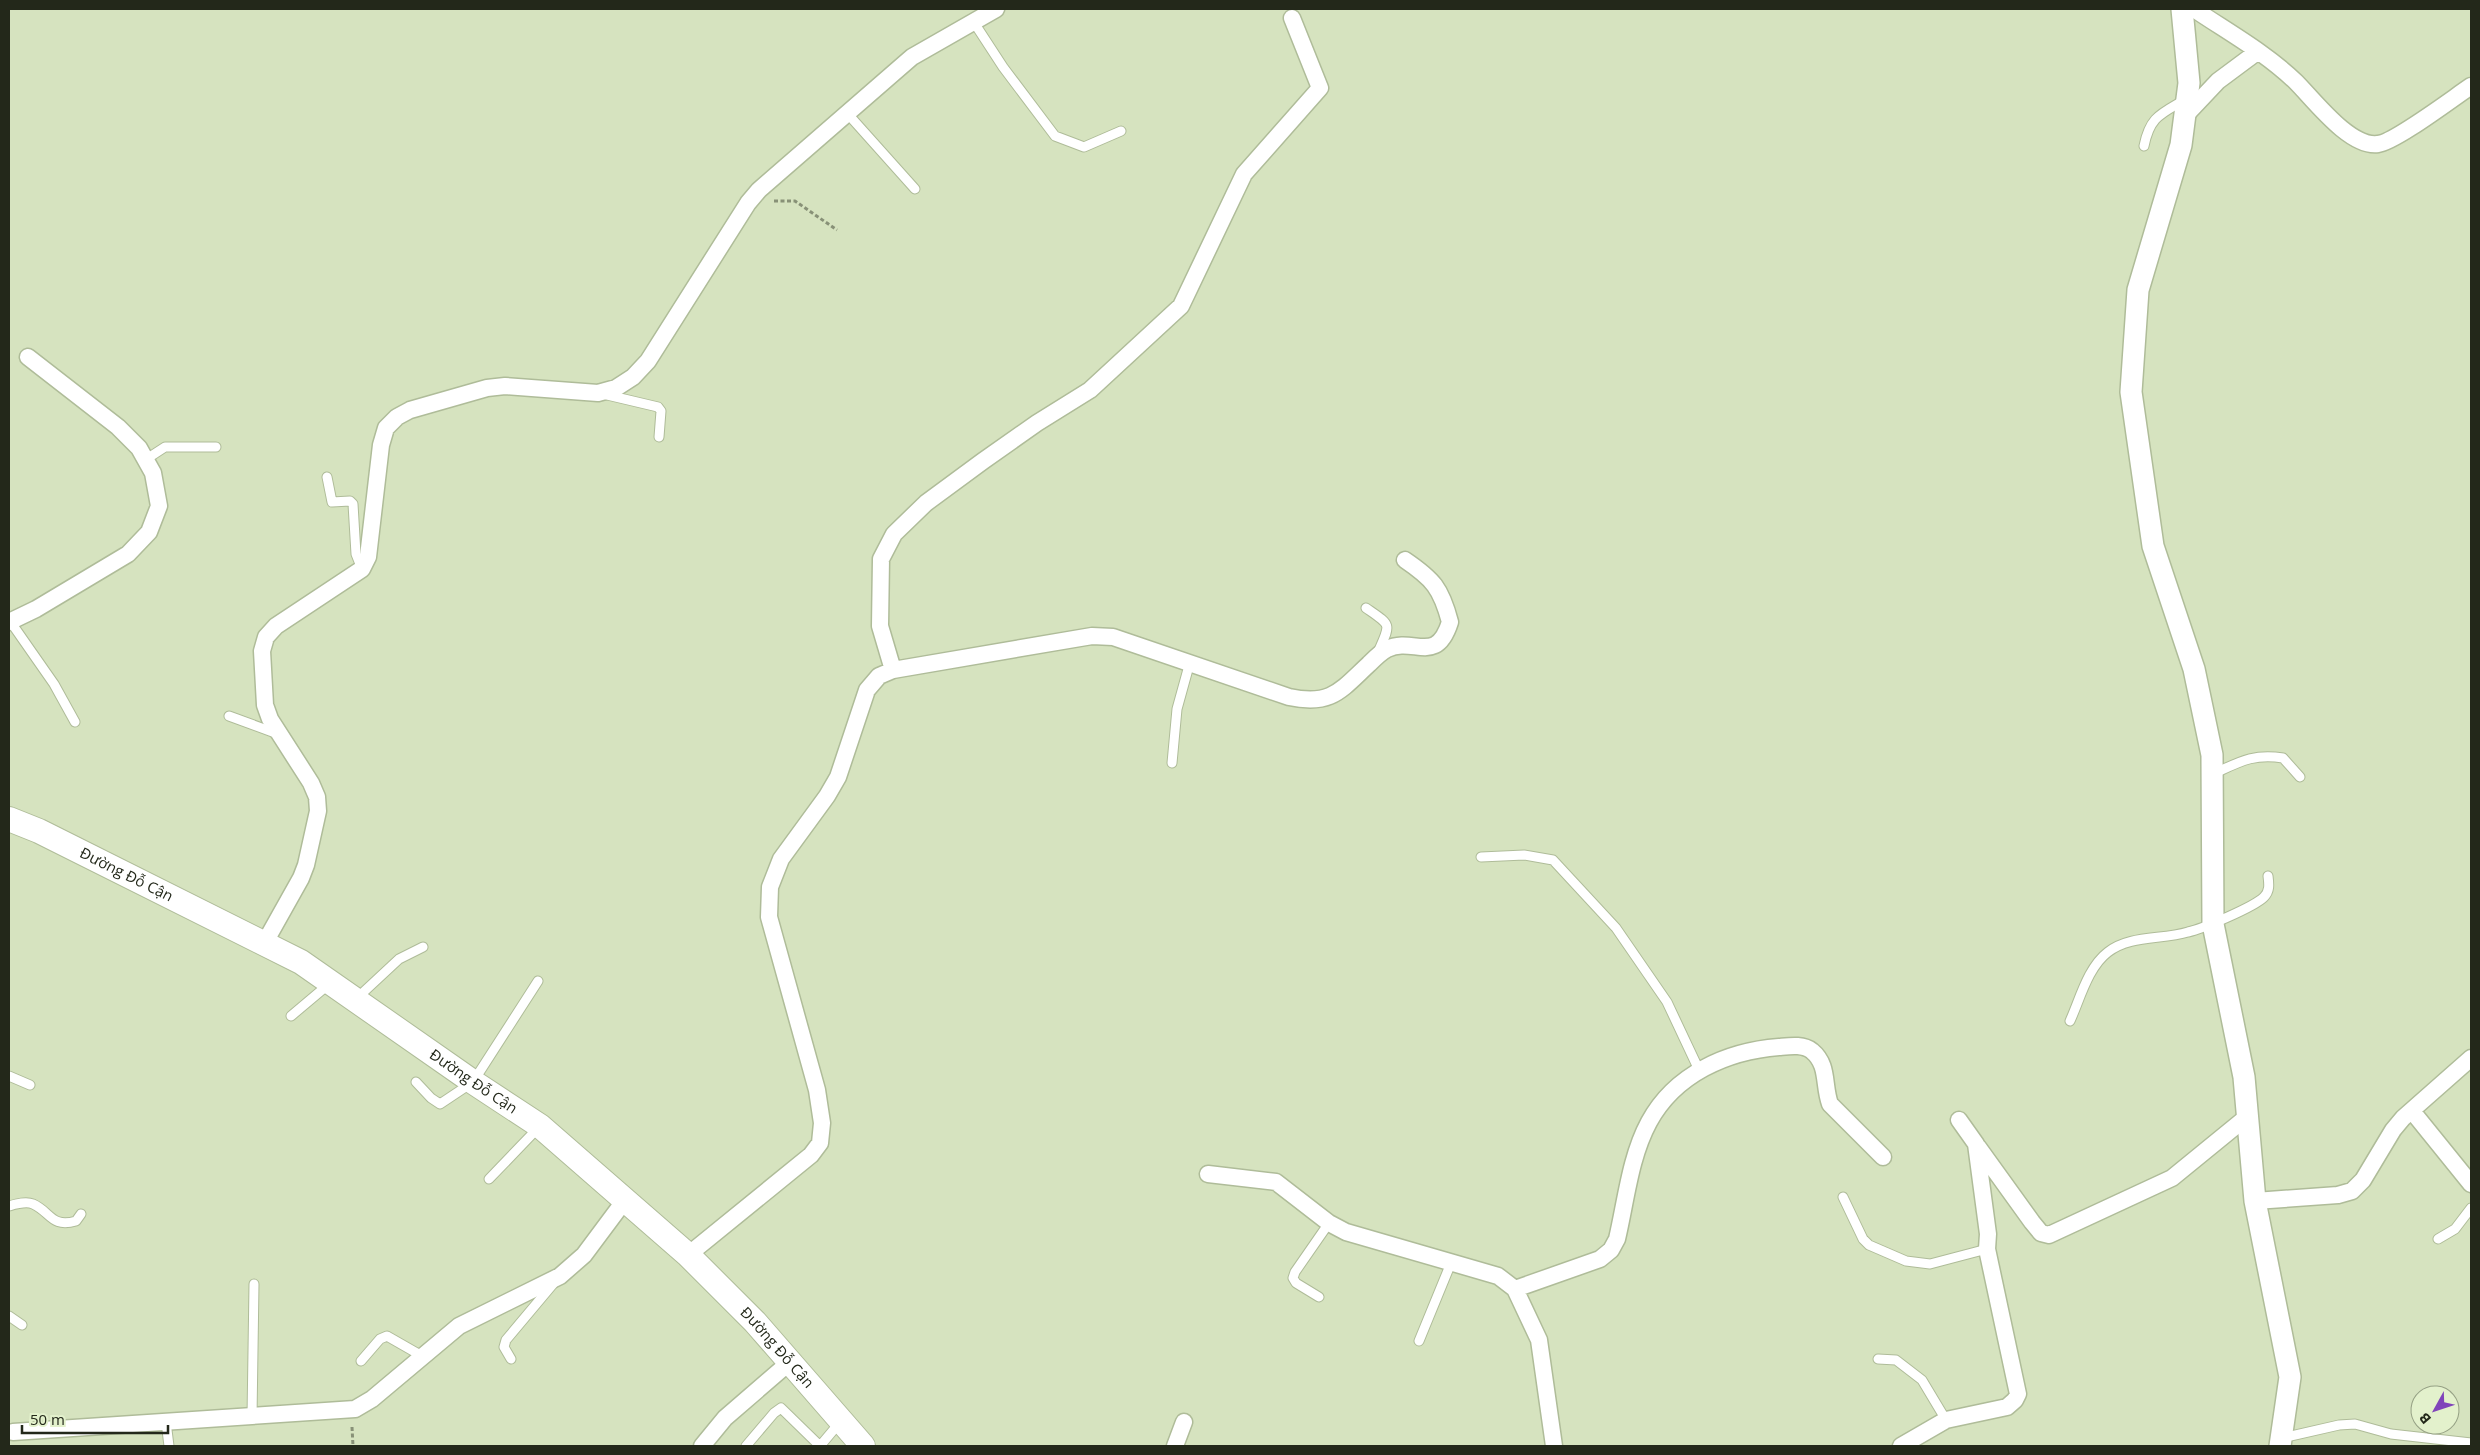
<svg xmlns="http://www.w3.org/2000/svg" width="2480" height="1455" font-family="'Open Sans',sans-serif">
  <rect width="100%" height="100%" fill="#d6e3bf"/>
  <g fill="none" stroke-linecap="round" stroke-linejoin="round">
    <defs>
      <path id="service" d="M973,21L1003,67L1055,136L1084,147L1121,131
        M847,113L915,189
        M2144,146C2150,116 2161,114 2186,99
        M603,394L658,407L661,411L659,437
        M145,460L165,447H216
        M327,477L332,502L350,501L353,504L356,554L362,569
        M1366,608C1392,626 1391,623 1378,652
        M10,621L54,684L75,722
        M229,716L278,734
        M1172,763L1177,709L1190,662
        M2213,774C2239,762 2254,753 2283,758L2300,777
        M1481,857L1524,855L1553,860L1616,928L1667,1002L1699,1070
        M356,999L399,959L423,947
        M291,1016L329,984
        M2070,1021C2080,999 2088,967 2108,952C2130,935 2161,940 2188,932C2202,929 2254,907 2264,897C2270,891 2269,884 2268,876
        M9,1076L30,1085
        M416,1082L431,1098L440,1104L473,1082L538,981
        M489,1179L539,1127
        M1843,1197L1863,1239L1869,1245L1906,1261L1930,1264L1987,1249
        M9,1206C16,1204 26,1201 33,1204C51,1212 51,1228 76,1221L81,1214
        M2438,1239L2455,1229L2471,1208
        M1319,1297L1296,1283L1293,1278L1295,1272L1329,1223
        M9,1316L22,1325
        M1419,1341L1451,1263
        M511,1359L504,1347L506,1340L553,1284
        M1878,1359L1896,1360L1922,1380L1946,1420
        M361,1361L380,1339L387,1336L422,1356
        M252,1417L254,1284
        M166,1422L169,1446
        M2282,1438L2339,1425L2355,1424L2391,1434L2471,1443
        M746,1446L774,1413L781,1408L820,1446
        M820,1446L841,1421"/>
      <path id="minor" d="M2194,9C2228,32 2266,53 2296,82C2314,100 2350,148 2378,144C2395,142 2453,98 2471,86
        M2184,117L2218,81L2257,52
        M9,622L36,609L128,554L149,532L159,506L153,473L139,448L118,427L28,357
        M893,670L880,626L881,559L894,534L926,503L983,461L1037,423L1090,390L1181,306L1244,174L1320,88L1292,18
        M264,944L301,878L306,865L318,811L317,797L311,783L270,719L265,705L262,651L266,637L276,626L362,569L368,557L381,445L386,428L397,417L410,410L487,388L505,386L598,393L616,388L633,377L648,361L748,203L759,190L912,57L996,9
        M2412,1111L2471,1184
        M1978,1147L2032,1222L2041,1233L2049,1235L2172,1178L2248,1116
        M1208,1174L1276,1182L1329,1223L1346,1232L1498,1276L1515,1289L1539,1340L1554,1446
        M2255,1201L2338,1195L2352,1191L2363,1180L2393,1130L2403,1118L2471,1058
        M688,1255L811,1155L820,1143L822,1123L817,1090L769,917L770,887L781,859L827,796L838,777L867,690L879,676L893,670L1092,636L1113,637L1289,697C1331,706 1340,691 1369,664C1374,659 1381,652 1387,649C1414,636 1436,666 1450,622C1441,588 1433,579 1405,560
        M1515,1289L1600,1259L1611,1250L1617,1239C1626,1201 1630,1157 1649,1122C1675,1074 1727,1051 1779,1047C1790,1046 1803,1044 1812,1051C1829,1065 1823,1085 1830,1104L1883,1157
        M13,1432L355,1409L372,1399L459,1326L560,1276L584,1255L625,1200
        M702,1446L725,1418L791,1361
        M1175,1446L1184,1422
        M1901,1446L1946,1420L2007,1407L2015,1400L2018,1394L1987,1249L1988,1234L1976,1144L1959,1120"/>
      <path id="tertiary" d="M2182,9L2189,83L2181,145L2138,290L2131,392L2153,546L2194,669L2212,755L2213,924L2244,1077L2255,1201L2290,1377L2280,1446"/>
      <g id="secondary">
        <path id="s1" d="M9,819L39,831L301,962L473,1082L540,1126L688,1255L755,1322L863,1446"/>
      </g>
    </defs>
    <!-- service casing -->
    <use href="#service" stroke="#afbc99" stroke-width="11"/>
    <!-- minor casing -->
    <use href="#minor" stroke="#afbc99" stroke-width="19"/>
    <!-- tertiary casing -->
    <use href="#tertiary" stroke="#afbc99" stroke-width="24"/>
    <!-- secondary casing -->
    <use href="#secondary" stroke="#afbc99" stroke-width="26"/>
    <!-- path -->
    <path stroke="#889177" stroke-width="3" stroke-dasharray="4 2.5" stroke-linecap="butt" d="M774,201H795L837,230
      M352,1427L353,1446"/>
    <!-- service -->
    <use href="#service" stroke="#fff" stroke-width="9"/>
    <!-- minor -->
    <use href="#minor" stroke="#fff" stroke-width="16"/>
    <!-- tertiary -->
    <use href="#tertiary" stroke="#fff" stroke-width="21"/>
    <!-- secondary -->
    <use href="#secondary" stroke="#fff" stroke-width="24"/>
  </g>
  <g text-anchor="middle" stroke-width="5" stroke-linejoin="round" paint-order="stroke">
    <!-- street labels -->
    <g font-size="15" fill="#23281a" stroke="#e3f1cc">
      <text dy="5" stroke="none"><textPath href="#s1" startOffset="130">Đường Đỗ Cận</textPath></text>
      <text dy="5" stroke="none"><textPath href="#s1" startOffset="535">Đường Đỗ Cận</textPath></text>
      <text dy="5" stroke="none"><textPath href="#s1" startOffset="940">Đường Đỗ Cận</textPath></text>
    </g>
  </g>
  <!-- border -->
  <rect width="2480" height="1455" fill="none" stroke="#23281a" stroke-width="20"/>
  <!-- north arrow -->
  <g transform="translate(2435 1410) rotate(230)"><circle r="24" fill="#e3f1cc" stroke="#96a185"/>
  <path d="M0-4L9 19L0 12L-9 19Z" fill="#8044ba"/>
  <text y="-8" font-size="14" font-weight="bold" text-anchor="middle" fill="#23281a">B</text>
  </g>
  <!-- scale -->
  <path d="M22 1425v8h146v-8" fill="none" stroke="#23281a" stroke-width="2.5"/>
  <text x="30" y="1425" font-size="15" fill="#23281a" stroke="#e3f1cc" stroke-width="4" paint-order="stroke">50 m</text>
</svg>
